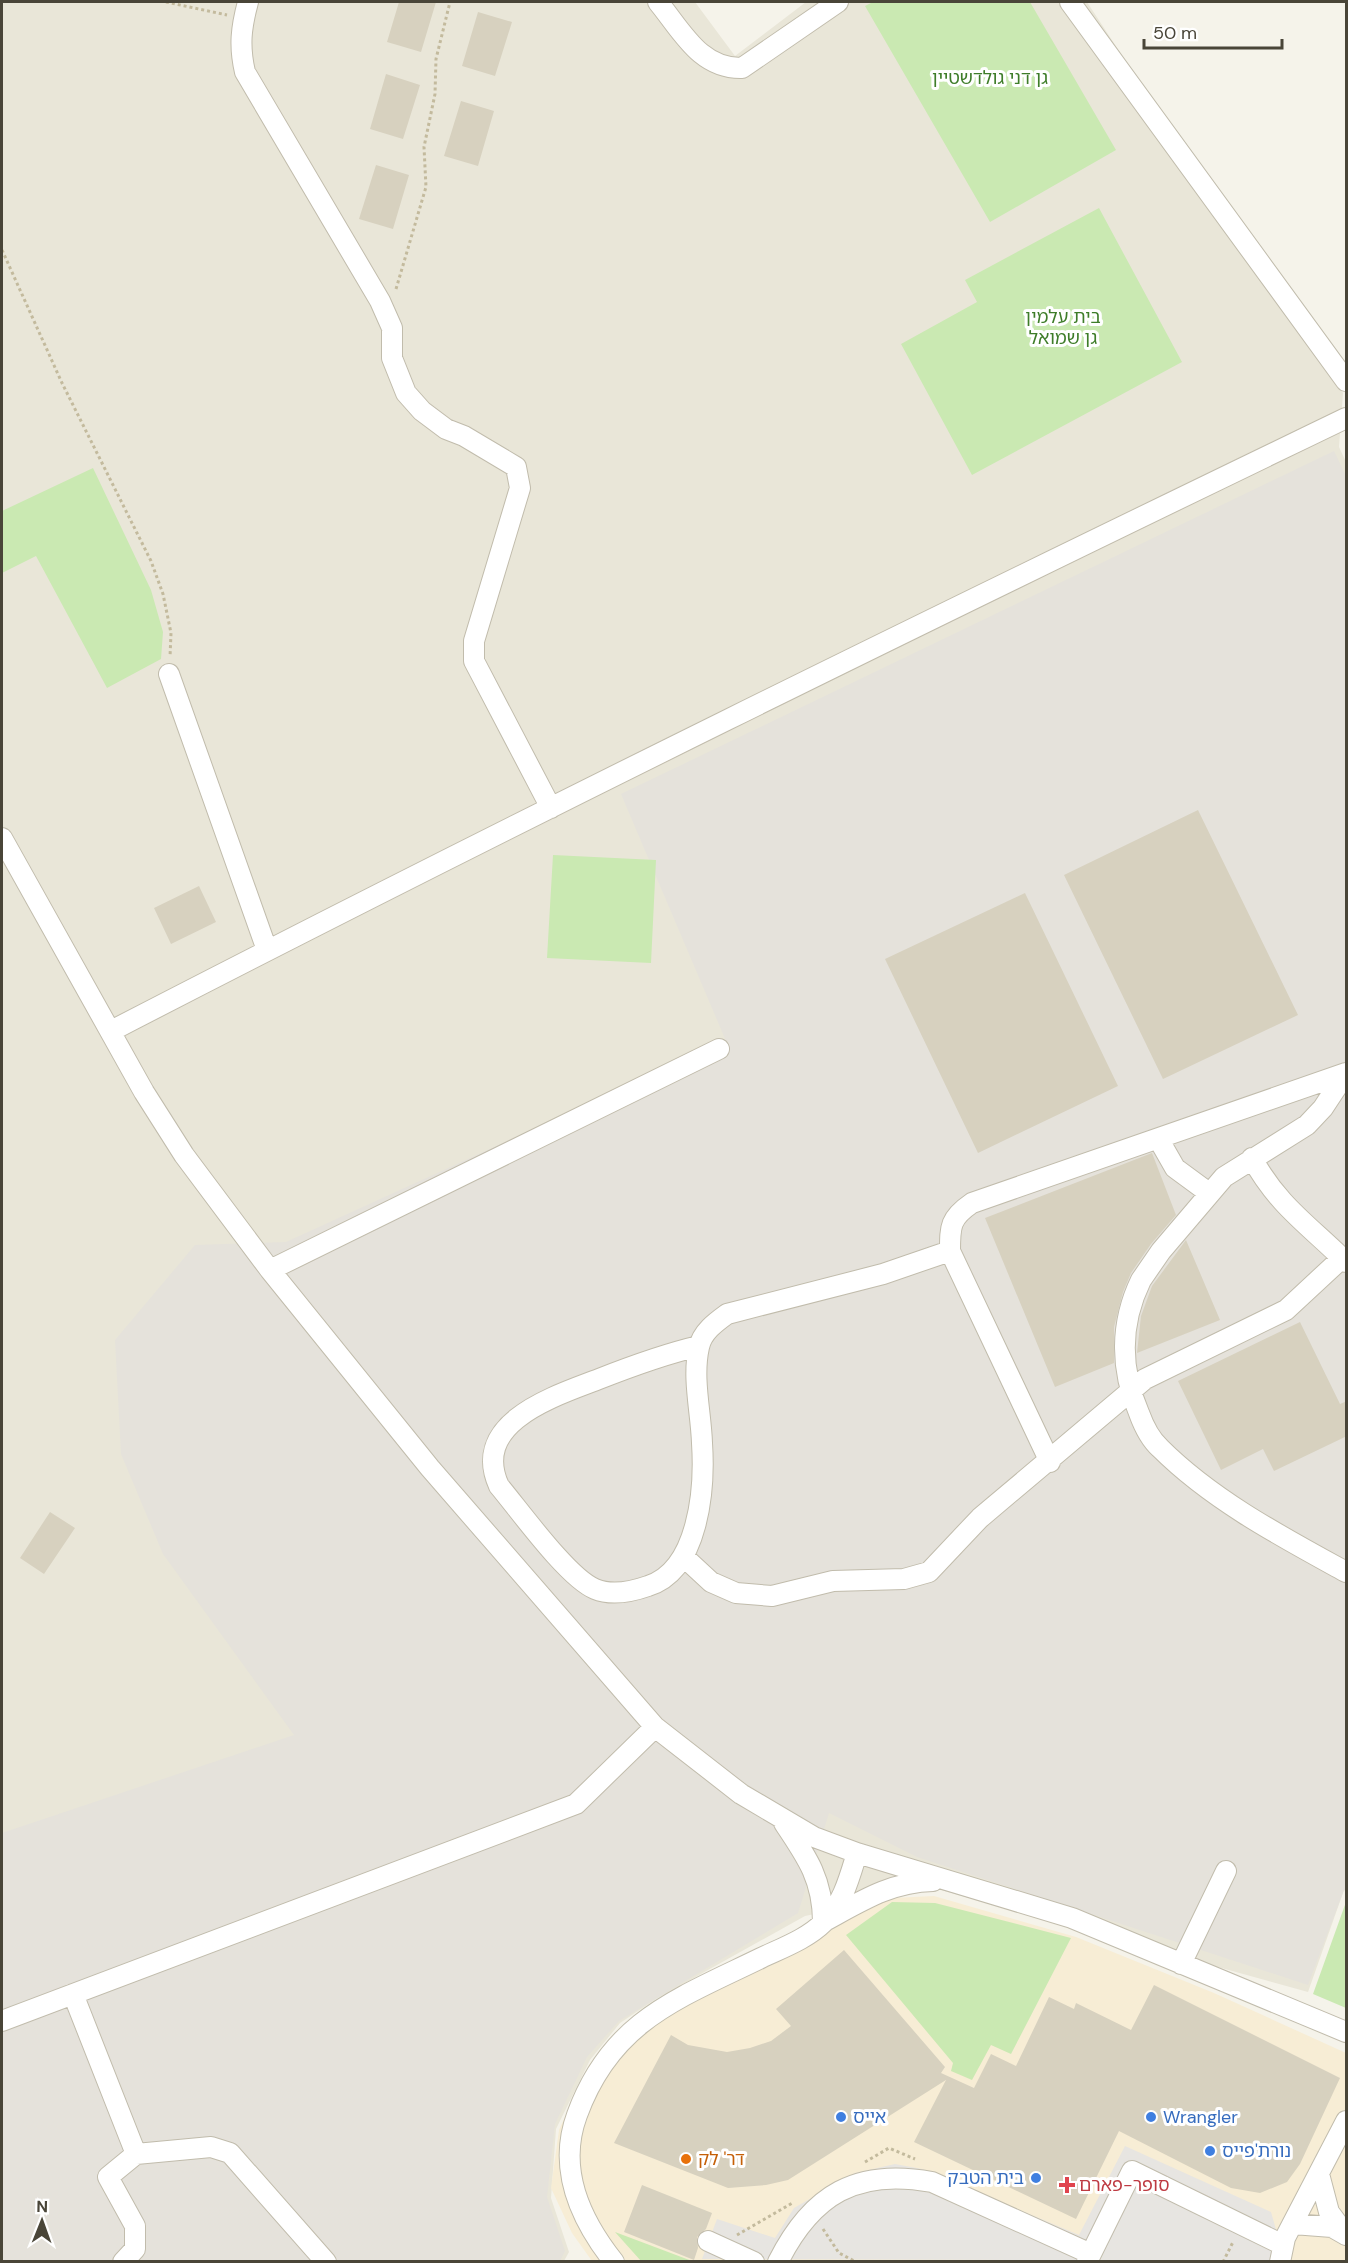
<svg xmlns="http://www.w3.org/2000/svg" width="1348" height="2263" font-family="'DM Sans','Noto Sans Hebrew',sans-serif">
  <rect width="100%" height="100%" fill="#f5f3ea"/>
  <!-- residential -->
  <path fill="#e9e6d8" d="M2,2H695L735,56L806,2H1087L1343,393L1339,447L1346,462V1891L1344,1890L1308,1992L937,1889L805,1916L656,1999L620,2023L590,2060L556,2129L551,2198L569,2252L564,2261L2,2262Z"/>
  <!-- commercial -->
  <path fill="#f7edd5" d="M934,1896L1076,1937L1214,1993L1346,2053V2261H592L572,2233L551,2188L559,2130L589,2065L620,2030L805,1926L862,1912L892,1898Z"/>
  <!-- industrial -->
  <path fill="#e5e2db" d="M1334,451L1346,476V1891L1344,1890L1308,1985L917,1857L829,1813L798,1913L619,2021L587,2057L555,2124L547,2197L565,2251L560,2261H2V1833L294,1735L163,1554L121,1454L115,1340L195,1245L286,1242L726,1041L621,794Z"/>
  <!-- green -->
  <path fill="#cae9b2" d="M873,2H1030L1116,150L990,222L865,6Z
    M1099,208L1182,362L972,475L901,344L977,302L965,280Z
    M93,468L151,590L163,632L161,659L107,688L36,556L2,573V511Z
    M553,855L656,860L651,963L547,958Z
    M892,1902L935,1903L1071,1938L1011,2054L991,2045L972,2080L951,2071L953,2063L846,1935Z
    M1346,1902V2008L1313,1994Z
    M615,2232L692,2261H641Z"/>
  <!-- parking -->
  <path fill="#e7e5e1" d="M1125,2146L1271,2212L1285,2261L702,2259L717,2219L775,2238L794,2208L855,2173L895,2164L922,2169L1079,2235Z"/>
  <!-- building -->
  <path fill="#d7d1bf" d="M399,2H436L421,52L387,42Z
    M478,12L512,22L495,76L462,66Z
    M386,74L420,85L403,139L370,129Z
    M461,101L494,111L478,166L444,156Z
    M376,165L409,175L393,229L359,219Z
    M1198,810L1298,1015L1163,1079L1064,875Z
    M199,886L216,922L171,944L154,908Z
    M1025,893L1118,1086L978,1153L885,959Z
    M1152,1153L1176,1215L1151,1244L1131,1273L1123,1292L1114,1327V1363L1055,1387L985,1218Z
    M1186,1240L1220,1320L1137,1353L1141,1316L1152,1286Z
    M1300,1322L1340,1404L1347,1401V1436L1274,1471L1263,1449L1221,1470L1178,1381Z
    M50,1512L75,1528L44,1574L20,1558Z
    M844,1950L945,2067L941,2073L974,2088L991,2054L1016,2066L1049,1997L1074,2009L1076,2003L1131,2030L1154,1985L1340,2078L1300,2164L1287,2182L1260,2193L1231,2188L1119,2131L1076,2219L914,2142L946,2080L788,2180L766,2185L728,2188L614,2143L671,2035L688,2045L727,2052L750,2048L771,2041L791,2026L776,2009Z
    M642,2185L712,2213L706,2229L697,2237L698,2248L694,2260L624,2232Z"/>
  <g fill="none" stroke-linecap="round" stroke-linejoin="round">
    <defs>
      <path id="minor" d="M248,2C241,28 239,46 245,72L380,301L392,328V358L406,393L422,411L446,429L464,436L516,467L520,488L474,641V661L551,808
        M658,2C682,31 700,69 742,68L838,2
        M1070,2L1346,381
        M169,674L267,950
        M2,838L144,1092L184,1155L270,1270L430,1468L655,1727L741,1794L814,1837L857,1853L1072,1918L1346,2032
        M111,1031C519,820 932,618 1346,418
        M1346,1073L1323,1108L1307,1125L1224,1177L1161,1251L1141,1280C1120,1323 1120,1369 1139,1413C1143,1424 1150,1439 1160,1448C1212,1500 1282,1537 1346,1572
        M1159,1140L1175,1168L1209,1193
        M1252,1158C1278,1206 1310,1226 1346,1262
        M270,1270L719,1049
        M699,1346C665,1354 632,1366 599,1379C555,1396 470,1422 499,1486C520,1511 568,1578 595,1589C612,1596 631,1592 648,1586C699,1570 705,1488 702,1443C701,1412 692,1378 699,1347C702,1332 716,1322 727,1314L883,1274L950,1251
        M1050,1462L950,1251C950,1226 950,1218 972,1203L1346,1073
        M684,1557L711,1582L736,1593L772,1596L833,1581L904,1579L929,1572L980,1518L1145,1379L1286,1310L1342,1258
        M784,1823C807,1857 823,1880 823,1922C860,1902 890,1882 933,1881
        M1181,1964L1226,1871
        M73,1994L136,2154L108,2177L135,2226V2249L123,2262
        M2,2021L576,1804L655,1727
        M136,2154L211,2147L230,2153L326,2262
        M1319,2174L1329,2212L1346,2235
        M1293,2224L1332,2227L1346,2235
        M708,2241L754,2262
        M614,2262C580,2219 557,2169 577,2115C611,2021 677,1999 761,1958C782,1948 807,1939 824,1922C843,1903 849,1879 857,1853
        M778,2262C812,2194 857,2168 932,2182L1091,2254
        M1087,2262L1132,2171L1283,2245
        M1280,2262L1285,2238L1346,2121"/>
    </defs>
    <!-- minor casing -->
    <use href="#minor" stroke="#c1bcac" stroke-width="22"/>
    <!-- path -->
    <path stroke="#c3ba9d" stroke-width="3" stroke-dasharray="3 3" stroke-linecap="butt" d="M166,2L227,15
      M2,250L62,383L151,561L163,594L171,633L170,657
      M396,289L426,187L424,147L435,94L436,59L450,2
      M865,2162L889,2148L915,2159
      M823,2229L839,2253L856,2262
      M737,2235L794,2202
      M1223,2262L1233,2242"/>
    <!-- minor -->
    <use href="#minor" stroke="#fff" stroke-width="20"/>
  </g>
  <!-- markers -->
  <g fill="#3f7fe0" stroke="#fff" stroke-width="2">
    <circle cx="841" cy="2117" r="6"/>
    <circle cx="1151" cy="2117" r="6"/>
    <circle cx="1210" cy="2151" r="6"/>
    <circle cx="1036" cy="2178" r="6"/>
  </g>
  <circle fill="#e8710a" stroke="#fff" stroke-width="2" cx="686" cy="2159" r="6"/>
  <path fill="#e0444e" stroke="#fff" stroke-width="2" d="M1064 2176h6v6h6v6h-6v6h-6v-6h-6v-6h6z"/>
  <g text-anchor="middle" stroke-width="6" stroke-linejoin="round" paint-order="stroke">
    <!-- park labels -->
    <g font-size="18" fill="#3e7d29" stroke="#fff">
      <text x="990" y="84">גן דני גולדשטיין</text>
      <text x="1063" y="323">בית עלמין<tspan x="1063" dy="21">גן שמואל</tspan></text>
    </g>
    <!-- shop labels -->
    <g font-size="18" fill="#366cbe" stroke="#fff" text-anchor="start">
      <text x="853" y="2123">אייס</text>
      <text x="1163" y="2123">Wrangler</text>
      <text x="1222" y="2157">נורת'פייס</text>
      <text x="1024" y="2184" text-anchor="end">בית הטבק</text>
    </g>
    <!-- food labels -->
    <g font-size="18" fill="#c56008" stroke="#fff" text-anchor="start">
      <text x="698" y="2165">דר' לק</text>
    </g>
    <!-- health labels -->
    <g font-size="18" fill="#be3a42" stroke="#fff" text-anchor="start">
      <text x="1079" y="2191">סופר-פארם</text>
    </g>
  </g>
  <!-- border -->
  <rect width="1348" height="2263" fill="none" stroke="#494538" stroke-width="6"/>
  <!-- north arrow -->
  <g transform="translate(42 2221) rotate(1)" stroke="#ffffff" stroke-width="4.5" paint-order="stroke">
  <path d="M0-4.5L10 22L0 15L-10 22Z" fill="#494538"/>
  <text y="-9" font-size="16" font-weight="bold" text-anchor="middle" fill="#494538">N</text>
  </g>
  <!-- scale -->
  <path d="M1144 39v9h138v-9" fill="none" stroke="#494538" stroke-width="3"/>
  <text x="1153" y="39" font-size="18" fill="#494538" stroke="#ffffff" stroke-width="4.5" paint-order="stroke">50 m</text>
</svg>
